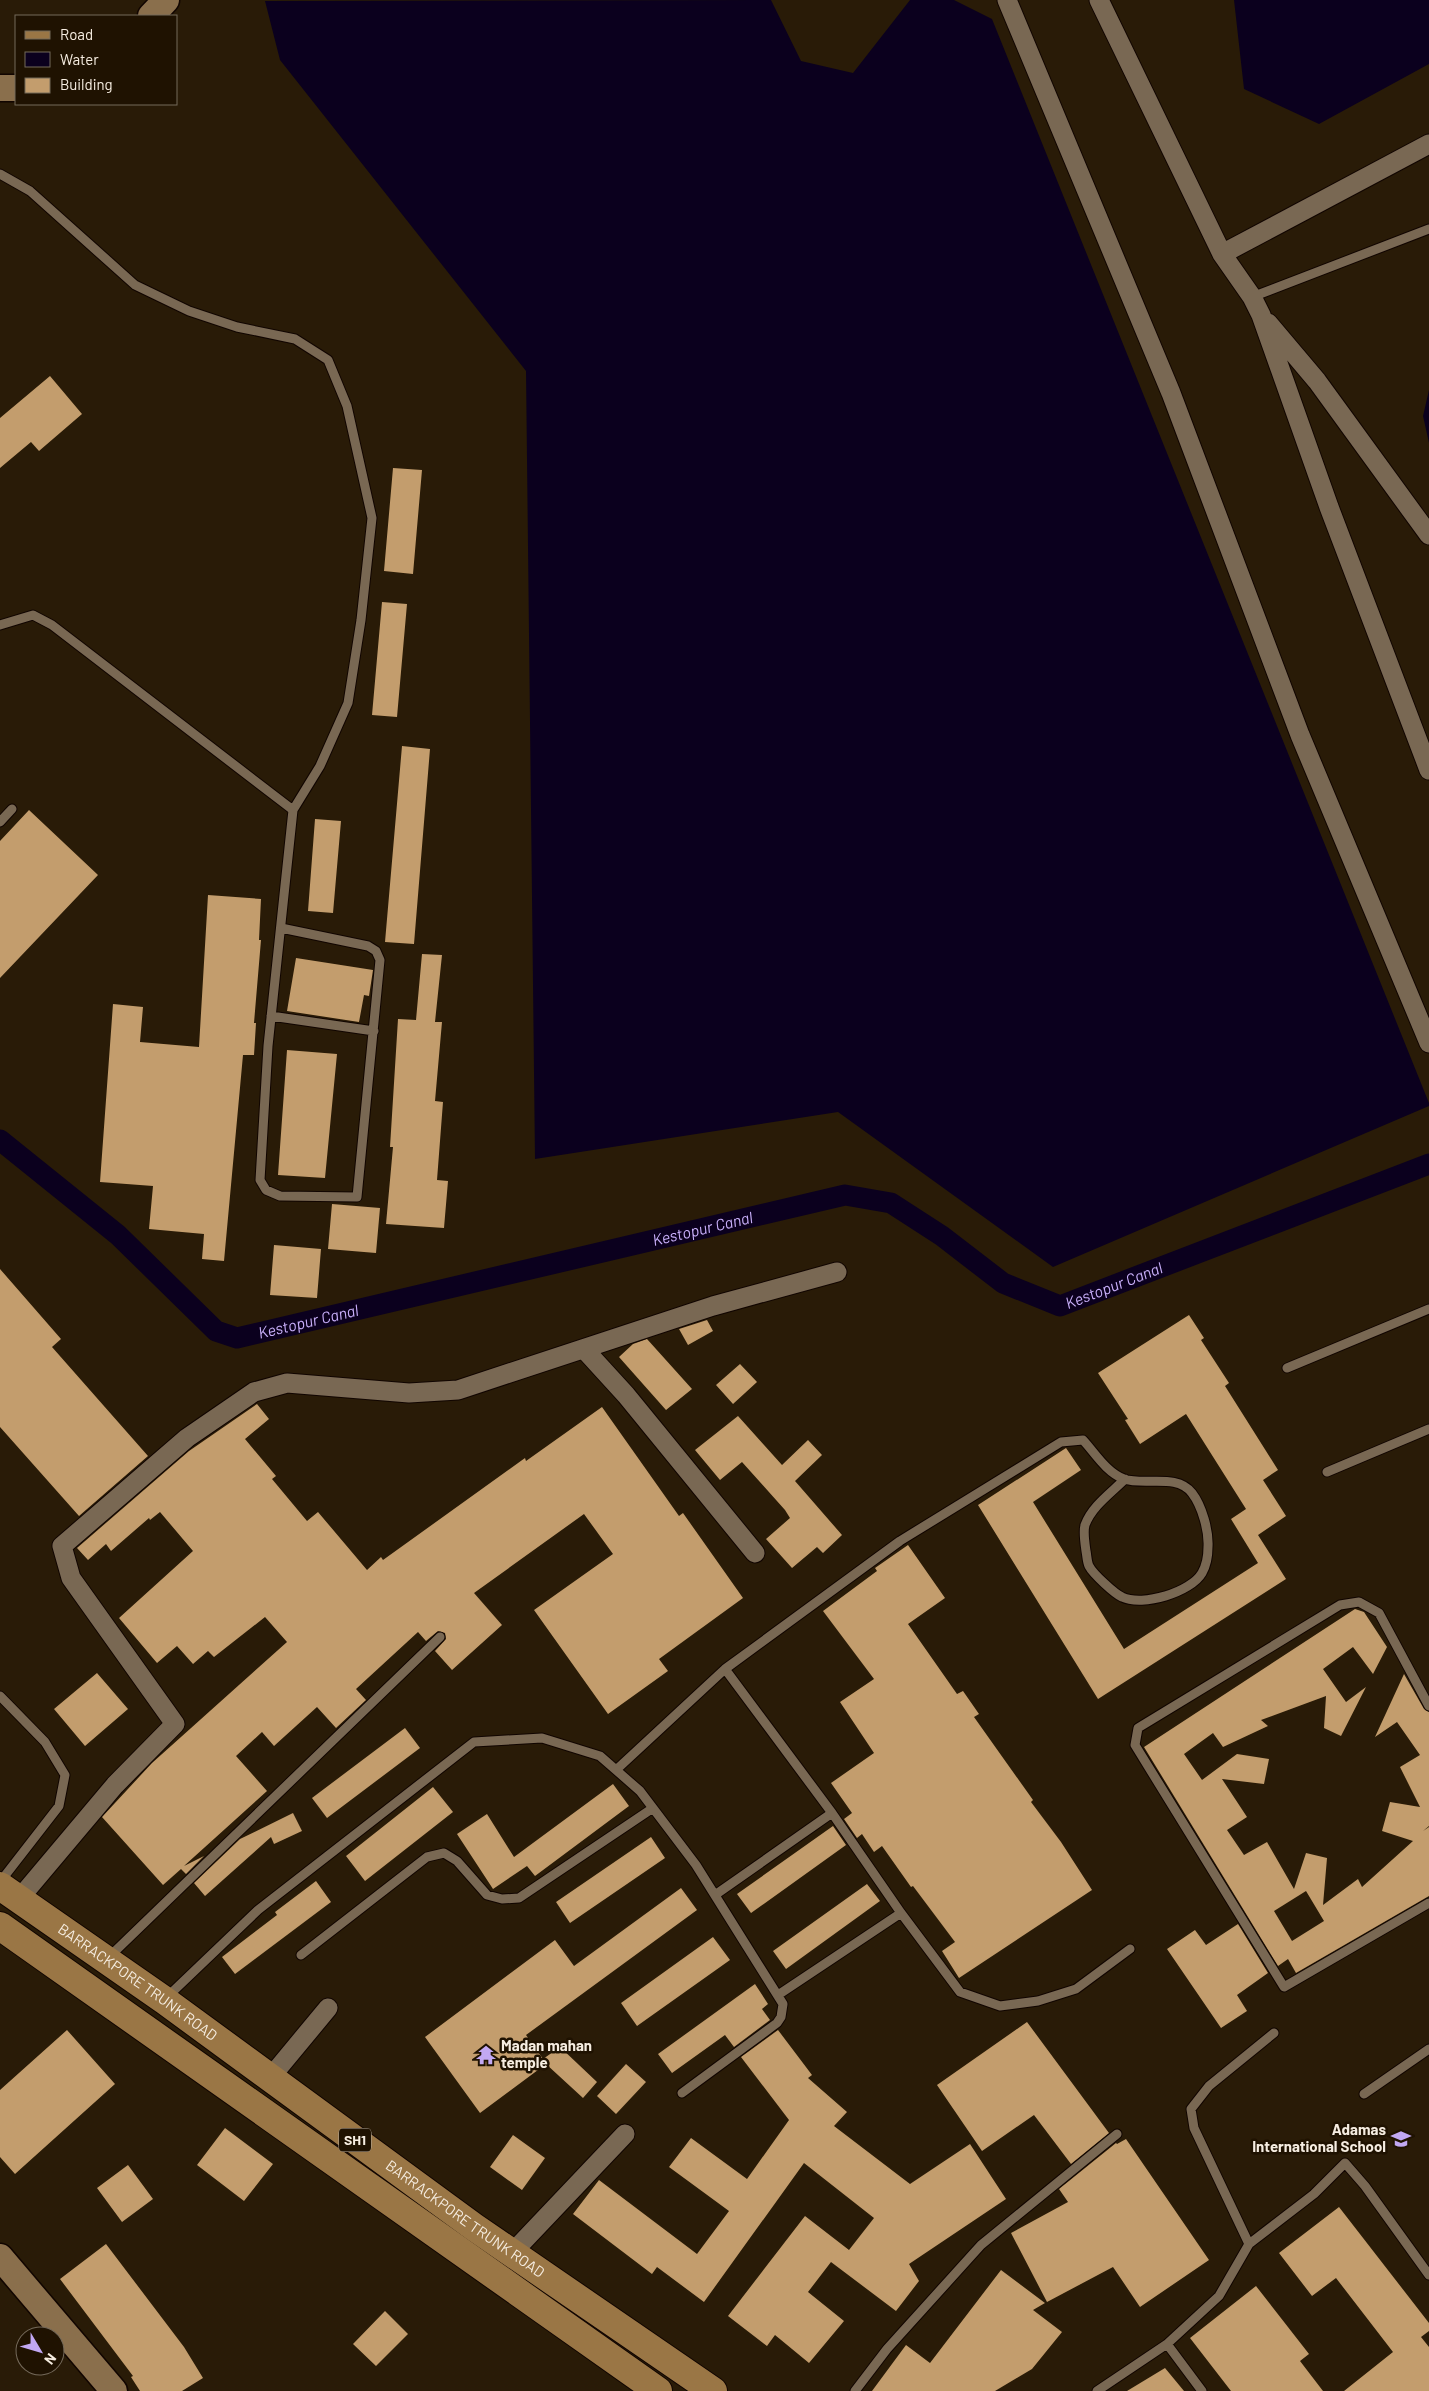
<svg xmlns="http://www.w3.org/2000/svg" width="1429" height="2391" font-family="Barlow,sans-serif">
  <rect width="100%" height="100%" fill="#291b07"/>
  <!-- water -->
  <path fill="#0b001e" d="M771,0L801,61L853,73L910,0H954L992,19L1429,1103V1106L1053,1267L838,1112L535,1159L526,371L280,60L265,1Z
    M1234,0H1429V64L1319,124L1244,89Z
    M1429,390V443L1423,416Z"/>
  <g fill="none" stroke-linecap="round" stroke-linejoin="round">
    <!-- canal -->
    <path stroke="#0b001e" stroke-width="21" id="s1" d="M0,1140L118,1235L216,1331L237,1338L845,1195L891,1203L942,1236L1003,1283L1060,1306L1429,1164"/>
  </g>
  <!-- building -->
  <path fill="#c39d6d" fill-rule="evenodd" d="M50,376L82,414L39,451L31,442L0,468V418Z
    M393,468L422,470L413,574L384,571Z
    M382,602L407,604L397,717L372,715Z
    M402,746L430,749L414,944L385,942Z
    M29,810L98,875L0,978V841Z
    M315,819L341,821L333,913L308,911Z
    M208,895L261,899L259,940H261L254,1023H256L254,1055H243L224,1261L202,1259L204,1234L149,1229L153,1186L100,1182L113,1004L143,1007L140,1042L199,1047Z
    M422,954L442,955L435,1022H442L435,1101L443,1102L437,1180L448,1181L444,1228L386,1224L393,1147H390L398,1019L416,1020Z
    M296,958L373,970L369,996L364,995L359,1022L287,1011Z
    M287,1050L337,1054L325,1178L278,1175Z
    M332,1204L380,1208L376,1253L328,1249Z
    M274,1245L321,1249L317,1298L270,1295Z
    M0,1269L61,1339L52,1347L148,1456L79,1516L0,1427Z
    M1189,1315L1204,1338L1201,1340L1229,1383L1225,1386L1278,1470L1263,1480L1286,1516L1258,1535L1286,1579L1098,1699L978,1505L1066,1448L1081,1470L1033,1502L1124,1649L1258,1563L1231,1519L1246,1509L1186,1414L1140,1444L1125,1420L1128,1419L1098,1373Z
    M707,1320L713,1331L688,1345L679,1329Z
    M647,1339L692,1389L666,1410L619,1357L633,1344Z
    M740,1364L757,1382L733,1404L716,1385Z
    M257,1404L269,1419L245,1439L276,1476L272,1479L307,1521L318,1512L367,1570L381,1557L383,1560L525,1458L526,1461L602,1407L679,1516L683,1513L743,1598L659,1659L668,1671L608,1714L534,1610L613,1554L584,1514L474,1593L502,1625L452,1670L435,1651L446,1639L445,1633L438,1631L426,1641L418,1632L356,1689L366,1700L336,1728L317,1707L274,1746L262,1732L236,1756L267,1791L184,1866L204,1856L186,1874L181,1869L163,1885L102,1817L152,1763L287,1642L265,1617L214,1657L208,1651L193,1664L177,1646L157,1663L119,1618L193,1551L160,1512L150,1520L149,1518L111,1551L106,1544L88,1560L77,1548L189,1451Z
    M738,1416L782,1465L808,1440L822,1455L795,1481L842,1535L823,1553L817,1547L792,1568L766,1539L790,1518L785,1510L742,1462L720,1480L695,1450Z
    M908,1545L945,1598L908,1624L957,1694L963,1691L979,1714L974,1717L1033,1800L1031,1802L1061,1842L1092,1890L959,1978L942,1951L955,1942L913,1886L911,1887L882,1846L874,1852L862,1834L857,1838L844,1819L852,1813L831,1783L874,1753L840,1702L874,1679L823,1611L877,1571L875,1568Z
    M1355,1609L1364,1612L1387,1647L1373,1674L1353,1647L1323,1669L1346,1702L1366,1687L1341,1736L1324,1728L1326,1696L1261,1720L1268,1726L1223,1747L1213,1733L1184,1754L1202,1780L1237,1754L1269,1759L1264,1784L1222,1779L1247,1817L1227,1830L1244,1855L1267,1842L1294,1889L1306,1853L1327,1858L1323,1905L1358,1879L1362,1887L1413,1841L1382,1831L1390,1802L1420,1807L1400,1767L1420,1755L1397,1722L1375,1737L1404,1674L1424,1709L1429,1712V1826L1423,1831L1429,1827V1896L1296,1973L1288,1959L1278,1966L1144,1747ZM1306,1891L1324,1921L1292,1941L1274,1911Z
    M97,1673L128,1709L85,1746L54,1709Z
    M405,1728L420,1748L327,1818L312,1798Z
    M613,1784L629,1806L535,1876L527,1866L493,1889L457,1834L487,1814L514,1857Z
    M433,1787L453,1812L365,1881L346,1856Z
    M293,1813L302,1831L274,1844L271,1837L205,1896L194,1883L240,1839Z
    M833,1826L846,1845L751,1913L737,1894Z
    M651,1837L665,1858L570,1923L556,1902Z
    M316,1881L331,1902L235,1974L222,1957L277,1915L275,1912Z
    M867,1884L880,1901L786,1969L773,1951Z
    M681,1888L697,1910L526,2035L543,2059L560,2047L597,2082L583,2098L546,2064L480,2113L425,2037L555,1940L574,1966Z
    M1238,1924L1268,1973L1237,1995L1247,2011L1221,2028L1167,1949L1195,1930L1206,1945Z
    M713,1937L730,1960L637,2026L621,2003Z
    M755,1984L768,2004L762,2009L770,2020L734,2047L725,2035L672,2073L658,2054Z
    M1027,2022L1109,2133L1071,2164L1034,2115L982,2151L937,2085Z
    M67,2030L115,2084L15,2174L0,2157V2090Z
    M778,2030L812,2075L808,2078L847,2112L834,2126L910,2184L970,2144L1006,2199L909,2264L919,2281L896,2311L831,2262L808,2292L844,2321L809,2363L775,2335L767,2346L728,2316L805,2216L849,2250L874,2218L804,2163L704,2302L657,2267L652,2274L573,2214L599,2180L697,2254L729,2211L669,2167L691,2138L747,2179L789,2120L741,2057Z
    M626,2064L646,2082L616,2114L597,2096Z
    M225,2128L273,2164L244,2201L197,2165Z
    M513,2135L545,2158L522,2190L490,2167Z
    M1126,2139L1209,2260L1140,2307L1113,2267L1047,2302L1011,2233L1068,2202L1059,2189L1116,2143L1117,2144Z
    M128,2165L153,2199L122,2222L97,2188Z
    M1339,2207L1429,2323V2331L1421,2337L1429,2347V2391H1344L1393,2352L1336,2278L1312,2296L1279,2253Z
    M106,2244L184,2347L203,2378L182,2391H140L131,2377L133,2376L60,2279Z
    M1001,2270L1045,2303L1033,2310L1062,2332L1032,2369L995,2391H872L906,2345L930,2363Z
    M1256,2286L1309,2354L1300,2361L1323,2391H1231L1190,2338Z
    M385,2311L408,2334L376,2366L353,2344Z
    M1165,2368L1184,2391H1127Z"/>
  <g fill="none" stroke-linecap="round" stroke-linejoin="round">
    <defs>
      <path id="lane" d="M0,174L30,191L135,285L189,311L237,327L295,339L328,360L347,406L372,518L361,620L348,703L320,766L293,810L268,1046L260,1180L266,1190L280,1196L357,1197L380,960L376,951L368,946L281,928
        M1252,297L1429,229
        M0,625L33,615L52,625L293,810
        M0,822L12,809
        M271,1016L374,1031
        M1287,1368L1429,1309
        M1327,1472L1429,1429
        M725,1669L832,1813L901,1913L960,1992L1000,2006L1038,2001L1076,1989L1130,1949
        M0,1696L45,1742L65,1775L59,1806L0,1882
        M1429,1706L1379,1613L1359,1602L1340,1605L1138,1728L1135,1745L1284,1987L1429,1903
        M616,1770L725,1669L900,1541L1061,1442L1083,1440C1095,1453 1106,1472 1124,1479C1145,1486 1177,1473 1192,1493C1202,1506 1209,1531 1208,1547C1208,1555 1206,1566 1202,1573C1191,1592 1143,1607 1122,1597C1115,1594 1093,1574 1089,1566C1087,1562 1087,1556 1086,1551C1085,1544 1083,1532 1085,1525C1092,1506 1111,1493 1125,1479
        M715,1895L832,1813
        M301,1955L427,1857L444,1853L457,1861L487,1895L502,1899L519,1898L653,1808
        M108,1958L440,1637
        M778,1995L901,1913
        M166,1998L258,1910L474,1742L542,1738L600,1756L640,1791L696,1865L783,2004L781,2017L777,2023L682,2093
        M1364,2094L1429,2049
        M1249,2244L1314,2194L1345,2163L1365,2186L1429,2275
        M1167,2344L1202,2391
        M855,2391L887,2349L981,2245L1117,2134
        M1097,2391L1167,2344L1219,2296L1249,2244L1194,2128L1191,2109L1209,2086L1274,2033"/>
      <path id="street" d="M1007,0L1171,393L1300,735L1429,1043
        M1099,0L1222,254L1252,297L1261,315L1329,507L1429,770
        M1222,254L1429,144
        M1268,323L1317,381L1429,535
        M584,1349L626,1395L755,1553
        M19,1899L115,1785L175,1724L71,1578L62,1546L187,1438L254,1392L287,1383L409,1393L458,1390L713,1306L837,1272
        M270,2078L328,2008
        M512,2253L625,2134"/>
      <path id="secondary" d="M151,16L166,0
        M0,88H16
        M0,2257L114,2391"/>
      <g id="primary">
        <path id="s2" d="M0,1886L164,2000L474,2227L713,2391"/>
        <path d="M0,1926L658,2391"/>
      </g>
    </defs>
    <!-- lane casing -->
    <use href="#lane" stroke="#110500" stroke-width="11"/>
    <!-- street casing -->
    <use href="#street" stroke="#110500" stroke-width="21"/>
    <!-- secondary casing -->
    <use href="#secondary" stroke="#110500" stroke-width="29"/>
    <!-- primary casing -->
    <use href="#primary" stroke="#110500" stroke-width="30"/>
    <!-- lane -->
    <use href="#lane" stroke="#796853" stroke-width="9"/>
    <!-- street -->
    <use href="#street" stroke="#796853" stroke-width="19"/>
    <!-- secondary -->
    <use href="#secondary" stroke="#8a6f4c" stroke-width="26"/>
    <!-- primary -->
    <use href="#primary" stroke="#9a7645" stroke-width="28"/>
  </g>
  <!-- icons -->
  <defs>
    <symbol id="temple-bare" viewBox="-9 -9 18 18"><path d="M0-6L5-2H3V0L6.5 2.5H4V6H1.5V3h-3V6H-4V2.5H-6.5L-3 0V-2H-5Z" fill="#c2a8f3" stroke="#1f1201" stroke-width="2.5" paint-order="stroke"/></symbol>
    <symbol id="school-bare" viewBox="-9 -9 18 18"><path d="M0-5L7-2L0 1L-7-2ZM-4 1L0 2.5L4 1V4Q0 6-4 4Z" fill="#c2a8f3" stroke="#1f1201" stroke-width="2.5" paint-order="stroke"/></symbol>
  </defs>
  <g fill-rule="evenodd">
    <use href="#temple-bare" x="472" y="2041" width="28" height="28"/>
    <use href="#school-bare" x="1387" y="2125" width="28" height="28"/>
  </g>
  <g text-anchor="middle" stroke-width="5" stroke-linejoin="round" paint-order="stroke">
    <!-- shield labels -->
    <rect fill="#1f1201" stroke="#b6ab9e" stroke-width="1" x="339" y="2128.5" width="32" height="23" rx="4"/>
    <g font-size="14" font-weight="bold" fill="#f6ede1">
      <text x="355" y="2145">SH1</text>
    </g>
    <!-- street labels -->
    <g font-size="15" fill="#f6ede1" stroke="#1f1201">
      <text dy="5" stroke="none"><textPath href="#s2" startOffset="168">BARRACKPORE TRUNK ROAD</textPath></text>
      <text dy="5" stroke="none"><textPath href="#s2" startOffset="572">BARRACKPORE TRUNK ROAD</textPath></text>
    </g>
    <!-- poi labels -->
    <g font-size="15" font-weight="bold" fill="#f6ede1" stroke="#1f1201" text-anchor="start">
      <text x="501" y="2051">Madan mahan<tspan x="501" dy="17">temple</tspan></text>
      <text x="1386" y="2135" text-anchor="end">Adamas<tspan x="1386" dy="17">International School</tspan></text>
    </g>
    <!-- water labels -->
    <g font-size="16" font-style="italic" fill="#c9affa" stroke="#1f1201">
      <text dy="6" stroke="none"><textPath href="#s1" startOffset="789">Kestopur Canal</textPath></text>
      <text dy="6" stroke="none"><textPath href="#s1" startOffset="1239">Kestopur Canal</textPath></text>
      <text dy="6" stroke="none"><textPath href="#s1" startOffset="384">Kestopur Canal</textPath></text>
    </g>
  </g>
  <!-- legend -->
  <rect x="15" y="15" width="162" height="90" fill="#1f1201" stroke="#756a5b"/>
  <rect x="25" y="31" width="25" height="8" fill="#9a7645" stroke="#756a5b"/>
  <text x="60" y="40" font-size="15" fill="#f6ede1">Road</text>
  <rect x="25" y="52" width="25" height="15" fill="#0b001e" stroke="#756a5b"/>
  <text x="60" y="65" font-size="15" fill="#f6ede1">Water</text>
  <rect x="25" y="78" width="25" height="15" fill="#c39d6d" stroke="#756a5b"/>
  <text x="60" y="90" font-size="15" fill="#f6ede1">Building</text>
  <!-- north arrow -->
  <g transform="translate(40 2351) rotate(128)"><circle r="24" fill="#1f1201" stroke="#756a5b"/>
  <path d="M0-4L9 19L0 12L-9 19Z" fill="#c2a8f3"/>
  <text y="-8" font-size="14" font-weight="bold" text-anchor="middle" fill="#f6ede1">N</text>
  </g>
</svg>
